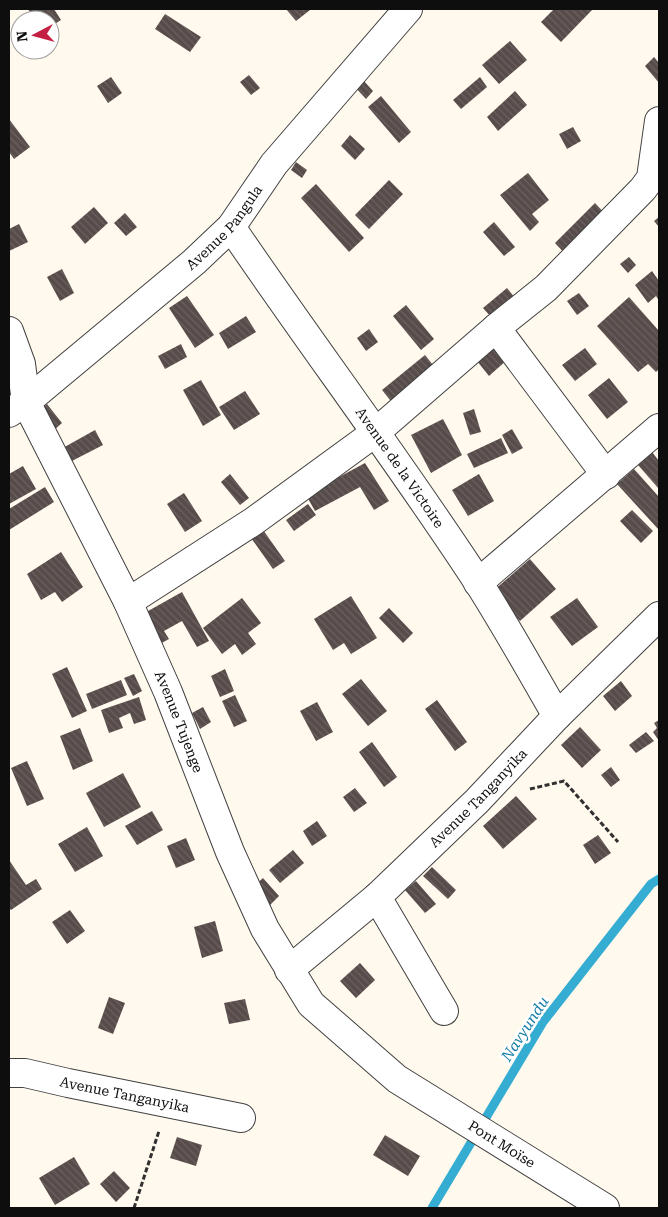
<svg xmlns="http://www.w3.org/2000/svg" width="668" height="1217" font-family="'Roboto Serif',serif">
  <defs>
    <pattern id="building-back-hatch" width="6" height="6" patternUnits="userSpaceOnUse" patternTransform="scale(1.25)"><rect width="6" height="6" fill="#574c4a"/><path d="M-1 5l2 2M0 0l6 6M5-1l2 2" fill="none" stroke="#6a6160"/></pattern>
  </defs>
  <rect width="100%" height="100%" fill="#fff9ee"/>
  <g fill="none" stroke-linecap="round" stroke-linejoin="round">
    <!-- stream -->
    <path stroke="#35add2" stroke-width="9" d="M432,1208L543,1022L651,884L659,879"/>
  </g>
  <!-- building -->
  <path fill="url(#building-back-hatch)" d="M28,9H54L61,20L50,27V20H35Z
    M286,9H309L310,10L296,21Z
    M554,9H593L561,42L541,22Z
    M165,14L201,37L190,52L155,29Z
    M510,41L527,60L499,84L482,65Z
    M654,57L659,63V83L645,66Z
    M249,75L260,88L251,95L240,82Z
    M111,77L122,93L108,103L97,86Z
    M480,77L487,87L461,109L453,100Z
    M363,80L373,91L366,99L355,87Z
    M515,91L527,105L498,131L487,117Z
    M381,96L411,132L399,143L368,107Z
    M9,119L30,147L14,159L9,152Z
    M573,127L581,141L567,149L559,134Z
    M350,135L365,149L355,160L341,146Z
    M296,162L307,170L302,178L291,170Z
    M528,173L549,200L532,214L539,222L530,231L500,195Z
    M389,180L403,194L369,229L355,215Z
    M316,184L364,238L349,252L301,198Z
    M595,203L608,217L568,257L555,243Z
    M94,207L108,223L85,244L71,227Z
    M125,213L137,227L126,236L114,223Z
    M659,217V227L654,221Z
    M494,222L515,247L504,256L483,232Z
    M19,224L28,242L9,251V229Z
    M629,257L636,265L628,273L620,264Z
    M62,269L74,293L60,301L47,277Z
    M652,271L659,281V301L656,296L648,303L635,285Z
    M507,288L516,299L492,318L483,308Z
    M579,293L589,306L577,315L567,301Z
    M187,296L214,335L195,348L169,308Z
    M629,297L659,331V369L656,372L648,364L638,372L597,326Z
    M406,305L434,339L421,350L393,316Z
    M246,316L256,332L228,349L219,333Z
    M369,329L378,342L366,351L357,338Z
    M181,344L187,357L165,369L158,356Z
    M496,345L508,359L489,376L477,361Z
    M585,348L597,364L575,381L562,365Z
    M425,355L437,370L394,405L382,390Z
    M609,378L628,402L607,419L588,395Z
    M201,380L221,415L203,426L183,390Z
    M245,391L260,414L234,430L219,407Z
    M47,404L62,423L53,431L37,412Z
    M474,409L481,432L470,435L463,413Z
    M443,419L462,455L431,473L411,435Z
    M512,429L523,448L512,454L502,435Z
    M95,430L103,445L68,463L61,449Z
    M501,438L508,453L474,468L467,454Z
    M652,452L659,461V489L638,465Z
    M365,463L389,501L374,510L360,487L315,511L306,495Z
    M23,466L36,489L9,504V474Z
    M634,469L659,497V530L617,484Z
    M230,474L249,498L240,505L221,482Z
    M479,474L494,501L468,516L452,490Z
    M45,487L54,502L9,530V509Z
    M184,493L202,521L185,532L167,504Z
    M308,504L316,515L294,531L286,520Z
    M632,510L653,531L641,543L620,521Z
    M261,527L285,561L273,569L249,535Z
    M61,552L83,587L62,602L55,592L41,600L27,574Z
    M530,559L556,589L520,621L493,591Z
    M182,592L209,641L197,647L182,621L164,631L169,639L158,645L141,615Z
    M351,596L377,638L351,654L344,643L333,650L314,619Z
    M242,598L261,623L248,633L256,644L242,655L235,644L222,654L203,628Z
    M577,598L598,627L572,646L550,617Z
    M389,608L413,633L403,643L379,618Z
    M67,667L87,711L72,718L52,674Z
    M225,669L234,691L220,697L211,676Z
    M134,674L142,691L133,696L124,678Z
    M361,679L387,711L368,726L342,694Z
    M121,680L127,695L92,709L86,694Z
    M621,681L632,696L615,711L603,696Z
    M235,695L247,721L234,727L222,701Z
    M139,697L146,720L134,724L130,713L119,718L123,728L109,733L101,710Z
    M437,700L467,742L455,751L425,709Z
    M317,702L333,732L316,741L300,711Z
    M203,707L211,722L200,729L192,713Z
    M659,720V741L653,732L657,728L654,723Z
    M580,727L601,750L582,768L561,745Z
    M80,728L93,761L73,770L60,736Z
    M646,732L654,741L636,753L629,745Z
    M372,742L397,777L384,787L359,752Z
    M27,761L44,799L27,806L11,768Z
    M611,767L620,780L611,787L601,775Z
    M123,773L141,807L104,827L86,793Z
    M355,788L367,803L354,812L343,797Z
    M516,796L537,819L503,849L483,826Z
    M152,811L163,830L137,845L125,826Z
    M317,821L327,836L312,846L303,831Z
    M87,827L103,856L75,872L58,844Z
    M598,835L611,853L595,864L583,845Z
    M186,838L195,860L176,868L167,846Z
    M293,850L304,863L280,883L269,870Z
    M9,860L26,885L36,879L42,889L11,910L9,908Z
    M432,867L456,890L448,899L423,876Z
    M263,878L279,896L269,906L252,888Z
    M416,881L436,904L425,913L405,890Z
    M70,910L85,931L67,944L52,922Z
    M215,921L223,951L202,958L194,927Z
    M360,963L375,980L356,998L340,981Z
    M109,997L125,1003L113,1034L98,1028Z
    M245,999L250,1020L229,1024L224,1003Z
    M385,1135L420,1156L408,1176L373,1155Z
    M177,1137L202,1145L196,1166L170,1158Z
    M74,1157L90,1184L55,1205L39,1178Z
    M114,1171L130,1188L116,1202L100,1184Z"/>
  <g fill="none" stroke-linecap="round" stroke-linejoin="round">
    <defs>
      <g id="minor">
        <path id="s1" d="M231,227C312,346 399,461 478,582C506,626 531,671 557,716"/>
        <path d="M496,328L606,475"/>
        <path id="s2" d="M9,331L21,364L26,402L128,602L168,692L230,852L265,929L311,1004L397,1079L605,1208"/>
        <path id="s3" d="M9,413L26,402L194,262L231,227L274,164L408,9"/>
        <path d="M478,583L659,428"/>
        <path d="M128,602L254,521L376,432L496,328L546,288L643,189L651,178L659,121"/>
        <path d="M377,897L444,1011"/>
        <path id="s4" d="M289,970L377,897L477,801L557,716L659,616"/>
        <path id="s5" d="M9,1073H25L68,1083L241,1118"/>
      </g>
    </defs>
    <!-- minor casing -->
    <use href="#minor" stroke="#414141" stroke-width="30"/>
    <!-- path -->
    <path stroke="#303030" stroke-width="3" stroke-dasharray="5 2.5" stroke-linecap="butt" d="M530,789L564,781L618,842
      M134,1208L159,1131"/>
    <!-- minor -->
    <use href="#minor" stroke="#fff" stroke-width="28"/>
  </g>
  <g text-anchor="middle" stroke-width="5" stroke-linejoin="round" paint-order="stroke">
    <!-- street labels -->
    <g font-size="14" fill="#0e0e0e" stroke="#fff">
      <text dy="5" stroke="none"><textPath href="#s3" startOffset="285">Avenue Pangula</textPath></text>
      <text dy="5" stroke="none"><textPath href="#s1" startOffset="294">Avenue de la Victoire</textPath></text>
      <text dy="5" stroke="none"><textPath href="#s2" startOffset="428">Avenue Tujenge</textPath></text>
      <text dy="5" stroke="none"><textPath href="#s4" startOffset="256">Avenue Tanganyika</textPath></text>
      <text dy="5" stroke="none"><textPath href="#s5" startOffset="118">Avenue Tanganyika</textPath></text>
      <text dy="5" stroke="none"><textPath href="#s2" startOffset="978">Pont Moïse</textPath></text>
    </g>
    <!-- water labels -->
    <g font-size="15" font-style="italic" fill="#127ca4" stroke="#fff">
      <text transform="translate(525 1029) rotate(-57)" y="5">Navyundu</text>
    </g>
  </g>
  <!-- border -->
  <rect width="668" height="1217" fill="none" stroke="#0e0e0e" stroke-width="20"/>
  <!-- north arrow -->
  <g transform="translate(35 35) rotate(264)"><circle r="24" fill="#ffffff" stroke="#9f9f9f"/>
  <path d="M0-4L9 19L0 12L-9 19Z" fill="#c32043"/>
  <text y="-8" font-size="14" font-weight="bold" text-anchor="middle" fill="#0e0e0e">N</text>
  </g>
</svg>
